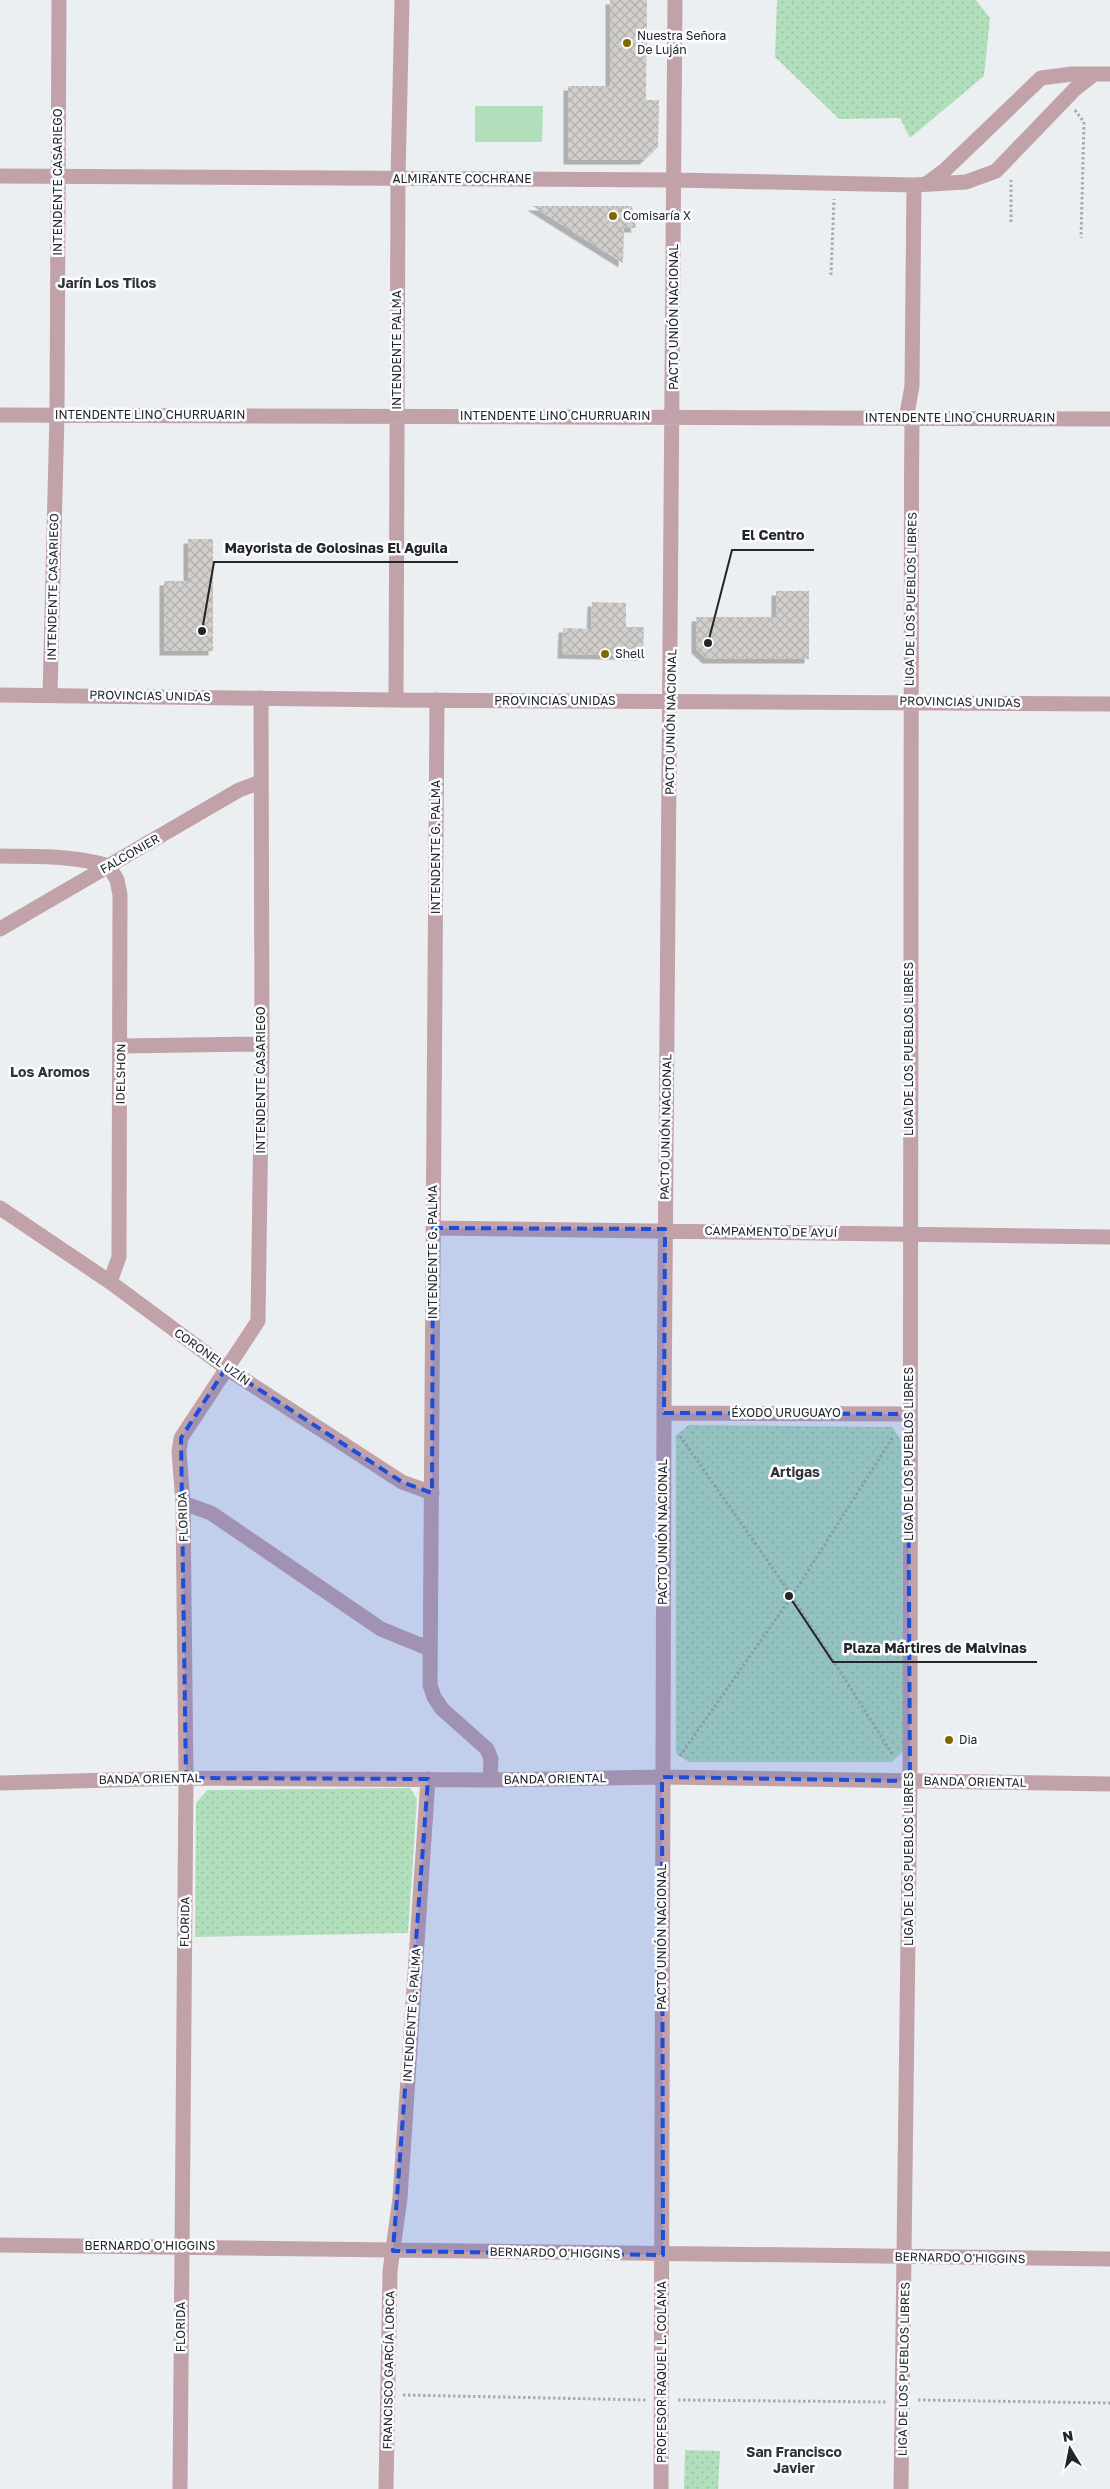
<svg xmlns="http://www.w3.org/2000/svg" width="1110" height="2489" font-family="'Golos Text',sans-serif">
  <defs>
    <pattern id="grass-dots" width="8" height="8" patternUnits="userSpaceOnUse" patternTransform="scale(1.25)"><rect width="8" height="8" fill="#b1dfbb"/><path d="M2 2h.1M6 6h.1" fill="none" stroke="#98bfa1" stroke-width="1.8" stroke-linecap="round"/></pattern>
    <pattern id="building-cross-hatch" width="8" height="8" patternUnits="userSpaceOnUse" patternTransform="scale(1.25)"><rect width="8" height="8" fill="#d1cecb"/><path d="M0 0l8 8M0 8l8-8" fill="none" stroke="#b3b1ae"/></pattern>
    <filter id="shadow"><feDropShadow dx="-4.5" dy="4.5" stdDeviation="0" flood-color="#0004"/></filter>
  </defs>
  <rect width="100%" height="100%" fill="#eceff2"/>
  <!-- grass -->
  <path fill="url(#grass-dots)" d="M777,0H976L990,18L984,76L910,138L900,118L839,119L775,57Z
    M689,1425L892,1427L902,1441L903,1751L892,1762H689L676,1754V1435Z
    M410,1788L417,1799L408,1933L195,1937L196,1803L207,1790Z
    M685,2450L720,2451L718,2489H684Z"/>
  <!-- pitch -->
  <path fill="#b1dfbb" d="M475,106H543L542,142H475Z"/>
  <!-- building -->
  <path fill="url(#building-cross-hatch)" filter="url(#shadow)" d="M610,0H647L646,100H659L658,147L644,160H568V86H610Z
    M532,206H632L636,228H624L623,263Z
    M188,539H213V651H164V581H188Z
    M776,591H809V659H707L696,649V617H776Z
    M592,602L626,603V627H644L643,656L562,654L563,628L591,629Z"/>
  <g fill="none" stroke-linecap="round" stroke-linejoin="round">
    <!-- path -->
    <path stroke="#a9acae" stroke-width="3" stroke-dasharray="2.5 2.5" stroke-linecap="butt" d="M1075,110L1084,122L1081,238
      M1011,222V180
      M831,275L834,199
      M680,1436L792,1596L893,1755
      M680,1756L792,1596L893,1437
      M403,2395L646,2400
      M678,2400L886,2402
      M918,2400L1110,2403"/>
    <!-- minor -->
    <path stroke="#c2a2a9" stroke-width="15" d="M0,176L674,180L914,185L966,182L996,171L1075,89L1094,74
      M926,184L945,170L1041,78L1072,74H1110
      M0,415L1110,419
      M906,419L912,386L914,185
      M0,695L396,700L1110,704
      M50,695L57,415L59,0
      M396,700L398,178L402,0
      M437,700L430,1685L434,1697L442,1709L487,1749L491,1759L490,1780
      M0,856C37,857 73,855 109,866L117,880L120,895L119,1257L110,1282
      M0,929L239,790L261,782
      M121,1046L262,1044
      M0,1208L110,1282L226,1368L402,1482L432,1493
      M433,1228L1110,1237
      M664,1413L908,1414
      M183,1503L211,1513L381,1629L430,1649
      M0,1783L186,1778L490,1780L662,1777L1110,1784
      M0,2245L1110,2259
      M180,2489L186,1778L183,1503L179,1452L181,1438L258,1321L262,1044L261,698
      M386,2489L390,2271L400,2198L428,1779
      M661,2489L664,1413L675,0
      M901,2489C905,2253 909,2017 910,1782C911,1327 908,873 912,419"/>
  </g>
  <!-- marked area -->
  <path fill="#1d4ed8" fill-opacity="0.2" stroke="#1d4ed8" stroke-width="4" stroke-dasharray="10 6" stroke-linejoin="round" d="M433,1228L665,1229L664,1413L908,1414L910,1781L662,1777L663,2255L393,2251L428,1779L186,1778L181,1438L226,1368L402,1482L432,1493Z"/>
  <!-- markers -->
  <g fill="#7f6800" stroke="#fafcff" stroke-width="2">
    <circle cx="627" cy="43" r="5"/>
    <circle cx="613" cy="216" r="5"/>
    <circle cx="605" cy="654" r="5"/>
    <circle cx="949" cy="1740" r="5"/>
  </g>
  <g text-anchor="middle" stroke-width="5" stroke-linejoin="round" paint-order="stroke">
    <!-- poi labels -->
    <g font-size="12" fill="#242526" stroke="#fafcff" text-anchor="start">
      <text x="637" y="40">Nuestra Señora<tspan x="637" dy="14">De Luján</tspan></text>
      <text x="623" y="220">Comisaría X</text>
      <text x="615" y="658">Shell</text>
      <text x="959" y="1744">Dia</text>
    </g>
    <!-- street labels -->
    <g font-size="12" fill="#242526" stroke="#fafcff">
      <text x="462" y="183">ALMIRANTE COCHRANE</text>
      <text transform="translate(58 182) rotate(-90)" y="4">INTENDENTE CASARIEGO</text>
      <text transform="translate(674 317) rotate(-90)" y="4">PACTO UNIÓN NACIONAL</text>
      <text transform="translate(397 350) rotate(-90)" y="4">INTENDENTE PALMA</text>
      <text x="150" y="419">INTENDENTE LINO CHURRUARIN</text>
      <text x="555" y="420">INTENDENTE LINO CHURRUARIN</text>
      <text x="960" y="422">INTENDENTE LINO CHURRUARIN</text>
      <text transform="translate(53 587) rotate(-89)" y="4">INTENDENTE CASARIEGO</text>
      <text transform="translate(911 599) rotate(-89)" y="4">LIGA DE LOS PUEBLOS LIBRES</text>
      <text transform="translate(150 696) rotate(1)" y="4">PROVINCIAS UNIDAS</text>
      <text x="555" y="705">PROVINCIAS UNIDAS</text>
      <text transform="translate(960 702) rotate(1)" y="4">PROVINCIAS UNIDAS</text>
      <text transform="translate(671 722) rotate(-89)" y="4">PACTO UNIÓN NACIONAL</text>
      <text transform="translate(436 847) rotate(-90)" y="4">INTENDENTE G. PALMA</text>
      <text transform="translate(130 854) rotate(-30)" y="4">FALCONIER</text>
      <text transform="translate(909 1049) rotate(-90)" y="4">LIGA DE LOS PUEBLOS LIBRES</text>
      <text transform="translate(121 1074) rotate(-89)" y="4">IDELSHON</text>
      <text transform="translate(261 1080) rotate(-90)" y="4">INTENDENTE CASARIEGO</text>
      <text transform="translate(666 1127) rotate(-89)" y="4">PACTO UNIÓN NACIONAL</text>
      <text transform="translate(771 1232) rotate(1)" y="4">CAMPAMENTO DE AYUÍ</text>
      <text transform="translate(433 1252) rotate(-90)" y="4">INTENDENTE G. PALMA</text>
      <text transform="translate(212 1357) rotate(35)" y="4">CORONEL UZÍN</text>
      <text x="786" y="1417">ÉXODO URUGUAYO</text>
      <text transform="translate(909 1454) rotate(-90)" y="4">LIGA DE LOS PUEBLOS LIBRES</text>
      <text transform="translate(183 1517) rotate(-92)" y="4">FLORIDA</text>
      <text transform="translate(663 1532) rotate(-90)" y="4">PACTO UNIÓN NACIONAL</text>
      <text transform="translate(150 1779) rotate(-1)" y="4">BANDA ORIENTAL</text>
      <text transform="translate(555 1779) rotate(-1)" y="4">BANDA ORIENTAL</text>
      <text transform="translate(975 1782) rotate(1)" y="4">BANDA ORIENTAL</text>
      <text transform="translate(909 1859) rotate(-90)" y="4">LIGA DE LOS PUEBLOS LIBRES</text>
      <text transform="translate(185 1922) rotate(-89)" y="4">FLORIDA</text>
      <text transform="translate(662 1937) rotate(-90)" y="4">PACTO UNIÓN NACIONAL</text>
      <text transform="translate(412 2015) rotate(-86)" y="4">INTENDENTE G. PALMA</text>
      <text x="150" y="2250">BERNARDO O'HIGGINS</text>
      <text transform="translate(555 2253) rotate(1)" y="4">BERNARDO O'HIGGINS</text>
      <text transform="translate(960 2258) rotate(1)" y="4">BERNARDO O'HIGGINS</text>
      <text transform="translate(181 2327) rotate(-90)" y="4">FLORIDA</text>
      <text transform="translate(904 2369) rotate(-89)" y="4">LIGA DE LOS PUEBLOS LIBRES</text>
      <text transform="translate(389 2370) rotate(-89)" y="4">FRANCISCO GARCÍA LORCA</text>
      <text transform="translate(662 2372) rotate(-90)" y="4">PROFESOR RAQUEL L. COLAMA</text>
    </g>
    <!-- neighbourhood labels -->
    <g font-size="14" font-weight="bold" fill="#313336" stroke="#fafcff">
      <text x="107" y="288">Jarín Los Tilos</text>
      <text x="50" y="1077">Los Aromos</text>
      <text x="795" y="1477">Artigas</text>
      <text x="794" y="2457">San Francisco<tspan x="794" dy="16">Javier</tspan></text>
    </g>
  </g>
  <!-- callouts -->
  <path fill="none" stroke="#242526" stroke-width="2" d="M708 643L732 550H814M202 631L214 562H458M789 1596L833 1662H1037"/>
  <g fill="#242526" stroke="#fafcff" stroke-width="2">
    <circle cx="708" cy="643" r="5"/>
    <circle cx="202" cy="631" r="5"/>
    <circle cx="789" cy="1596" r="5"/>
  </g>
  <g font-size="14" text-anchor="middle" font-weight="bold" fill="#242526" stroke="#fafcff" stroke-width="5" stroke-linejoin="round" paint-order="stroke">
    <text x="773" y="540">El Centro</text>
    <text x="336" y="553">Mayorista de Golosinas El Aguila</text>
    <text x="935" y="1653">Plaza Mártires de Malvinas</text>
  </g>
  <!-- north arrow -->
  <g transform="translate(1070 2449) rotate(350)" stroke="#fafcff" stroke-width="4" paint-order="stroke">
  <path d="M0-4L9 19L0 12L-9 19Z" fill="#242526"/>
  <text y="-8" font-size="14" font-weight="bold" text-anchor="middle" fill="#242526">N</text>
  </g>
</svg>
